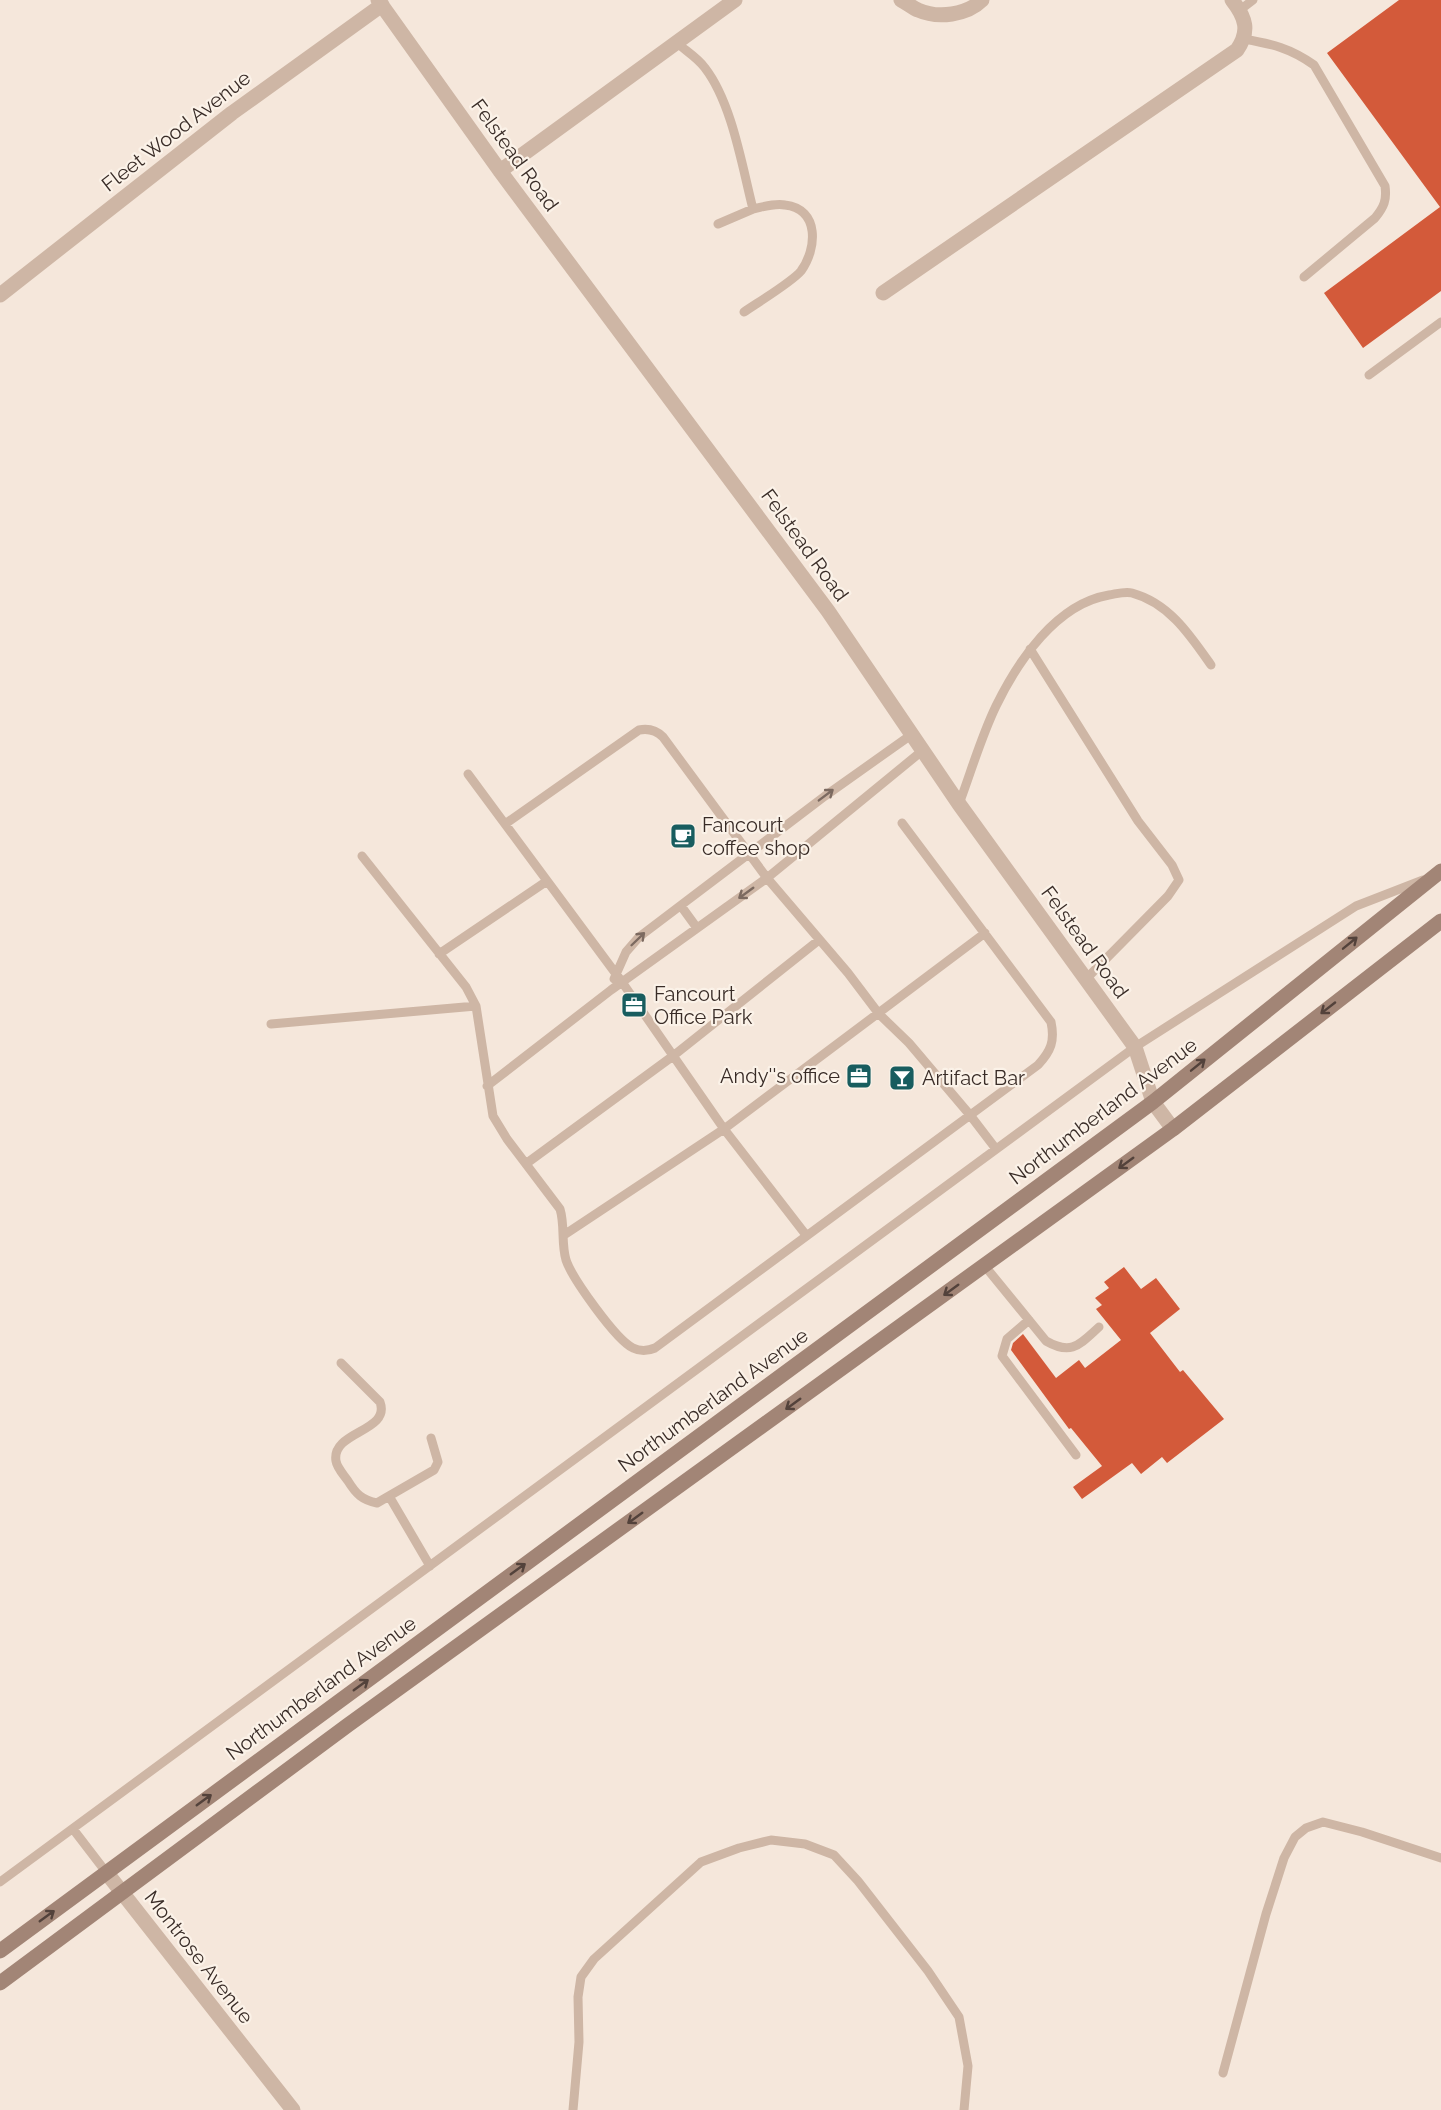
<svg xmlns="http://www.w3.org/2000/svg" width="1441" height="2110" font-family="Raleway,sans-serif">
  <rect width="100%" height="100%" fill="#f5e7db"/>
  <!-- building -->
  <path fill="#d35a3a" d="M1399,0H1441V291L1363,348L1324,293L1440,207L1327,53Z
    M1124,1267L1141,1289L1156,1278L1180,1309L1150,1333L1180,1372L1183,1370L1224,1419L1167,1463L1162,1457L1141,1474L1132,1463L1082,1499L1073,1487L1102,1466L1071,1428L1069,1429L1011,1350L1013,1343L1023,1334L1056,1378L1079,1360L1085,1368L1121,1340L1096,1309L1102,1305L1095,1298L1109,1288L1104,1282Z"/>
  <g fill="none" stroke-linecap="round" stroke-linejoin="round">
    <!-- service -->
    <path stroke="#ceb6a5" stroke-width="9" d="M1240,10L1253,0
      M1244,39C1272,44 1290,48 1314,65L1385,186C1387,200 1384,207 1375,218L1304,277
      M677,43C686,51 698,58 705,68C732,103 742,166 753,209C763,207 774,203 785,205C820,209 817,249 801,271C792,282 757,303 744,312
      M718,224L753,209
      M1369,375L1441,322
      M1030,649L1138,821L1172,865L1179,880L1168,896L1086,979
      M468,774L622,982L724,1129L806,1235
      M959,804C971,772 981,737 996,706C1018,661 1056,604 1109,595C1116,594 1125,591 1132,593C1169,603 1190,635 1211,665
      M505,824L639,730C649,728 656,730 663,737L767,878L848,973L879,1014L909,1043L970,1115L996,1149
      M362,856L466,987L476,1006L493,1116L507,1139L560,1209C565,1225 561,1243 566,1260C572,1278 616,1340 633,1348C641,1352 648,1351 655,1348L1038,1065C1051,1051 1055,1041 1051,1022L902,823
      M681,906L697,928
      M439,954L547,881
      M614,979L626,952L639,937L825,796L911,735
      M271,1024L476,1006
      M487,1086L611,990L767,878L922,751
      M527,1163L673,1056L819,940
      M564,1235L724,1129L985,933
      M984,1265L1046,1341C1072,1356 1080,1344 1099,1327
      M1029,1320L1007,1339L1002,1356L1076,1455
      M341,1363L380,1402C391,1432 331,1431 336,1461C337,1468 344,1475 348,1481C356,1494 362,1500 377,1503L389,1496
      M430,1566L389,1496L434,1470L438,1462L431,1438
      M73,1829L106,1872
      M0,1882L1135,1047L1356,906L1423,880
      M1223,2073L1266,1914L1284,1858L1295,1837L1306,1828L1323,1822L1362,1832L1441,1858
      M573,2110L579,2042L578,1997L581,1977L594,1959L701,1862L739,1848L771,1840L805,1844L834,1855L858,1881L928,1971L959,2017L968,2066L964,2110"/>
    <!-- minor -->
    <path stroke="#ceb6a5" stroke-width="15" d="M378,0L500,171L828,611L959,804L1135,1047L1153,1102L1173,1129
      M901,0C907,3 913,8 918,10C938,19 967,15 982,0
      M500,171L735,0
      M883,293L1237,50C1250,31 1246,18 1232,0
      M0,295L232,113L382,5
      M106,1872L293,2110"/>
    <!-- secondary -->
    <path stroke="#a28576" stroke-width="15" d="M0,1951L1153,1102L1441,871
      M0,1983L348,1725L1173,1129L1441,921"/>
  </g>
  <!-- one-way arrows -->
  <defs><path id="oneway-shaft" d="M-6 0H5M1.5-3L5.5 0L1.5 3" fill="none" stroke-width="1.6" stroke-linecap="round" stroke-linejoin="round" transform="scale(1.5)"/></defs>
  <g stroke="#7c6a60">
    <use href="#oneway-shaft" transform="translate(826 795) rotate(-37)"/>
    <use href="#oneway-shaft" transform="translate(746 893) rotate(144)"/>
    <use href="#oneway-shaft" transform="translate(638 939) rotate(-44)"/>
  </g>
  <g stroke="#53423b">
    <use href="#oneway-shaft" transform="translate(1350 943) rotate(-39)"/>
    <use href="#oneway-shaft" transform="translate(1328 1008) rotate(142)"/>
    <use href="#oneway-shaft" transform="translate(1198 1065) rotate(-39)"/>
    <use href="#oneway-shaft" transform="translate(1126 1163) rotate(144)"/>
    <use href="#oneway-shaft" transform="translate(951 1290) rotate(144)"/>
    <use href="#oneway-shaft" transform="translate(793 1404) rotate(144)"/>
    <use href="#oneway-shaft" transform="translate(635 1518) rotate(144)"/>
    <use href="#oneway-shaft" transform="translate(518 1569) rotate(-36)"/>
    <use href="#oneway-shaft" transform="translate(361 1685) rotate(-36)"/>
    <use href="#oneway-shaft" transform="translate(204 1800) rotate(-36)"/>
    <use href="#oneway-shaft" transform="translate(47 1916) rotate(-36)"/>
  </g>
  <!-- icons -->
  <defs>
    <symbol id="cafe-square" viewBox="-11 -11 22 22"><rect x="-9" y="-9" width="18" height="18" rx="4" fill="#185d5f" stroke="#fbf2e8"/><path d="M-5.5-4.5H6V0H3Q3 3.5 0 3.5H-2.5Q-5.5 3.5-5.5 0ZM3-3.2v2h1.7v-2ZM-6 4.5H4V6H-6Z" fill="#fff"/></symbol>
    <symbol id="office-square" viewBox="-11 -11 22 22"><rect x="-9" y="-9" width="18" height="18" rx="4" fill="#185d5f" stroke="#fbf2e8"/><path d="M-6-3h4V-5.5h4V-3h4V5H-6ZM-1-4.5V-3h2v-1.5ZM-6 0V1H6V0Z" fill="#fff"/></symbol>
    <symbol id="bar-square" viewBox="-11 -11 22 22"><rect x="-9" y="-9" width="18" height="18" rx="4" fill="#185d5f" stroke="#fbf2e8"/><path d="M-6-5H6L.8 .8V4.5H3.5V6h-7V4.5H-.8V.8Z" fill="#fff"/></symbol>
  </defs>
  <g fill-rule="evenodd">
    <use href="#cafe-square" x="668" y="821" width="30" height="30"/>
    <use href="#office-square" x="619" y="990" width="30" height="30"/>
    <use href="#office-square" x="844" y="1061" width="30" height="30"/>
    <use href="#bar-square" x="887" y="1063" width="30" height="30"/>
  </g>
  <g text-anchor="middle" stroke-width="4.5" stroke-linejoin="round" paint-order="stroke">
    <!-- street labels -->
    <g font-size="20" fill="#392c27" stroke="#fbf2e8">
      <text transform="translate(176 131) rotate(-38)" y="7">Fleet Wood Avenue</text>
      <text transform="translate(515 155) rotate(54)" y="7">Felstead Road</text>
      <text transform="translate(805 545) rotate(54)" y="7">Felstead Road</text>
      <text transform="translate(1085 942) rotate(54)" y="7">Felstead Road</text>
      <text transform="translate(1103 1111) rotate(-37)" y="7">Northumberland Avenue</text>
      <text transform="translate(713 1400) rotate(-36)" y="7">Northumberland Avenue</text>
      <text transform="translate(321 1688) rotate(-36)" y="7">Northumberland Avenue</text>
      <text transform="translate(199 1957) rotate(52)" y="7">Montrose Avenue</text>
    </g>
    <!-- poi labels -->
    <g font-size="20" fill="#392c27" stroke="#fbf2e8" text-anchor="start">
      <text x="702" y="832">Fancourt<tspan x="702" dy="23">coffee shop</tspan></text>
      <text x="654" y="1001">Fancourt<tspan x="654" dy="23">Office Park</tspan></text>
      <text x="840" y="1083" text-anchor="end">Andy''s office</text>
      <text x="922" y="1085">Artifact Bar</text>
    </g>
  </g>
</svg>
